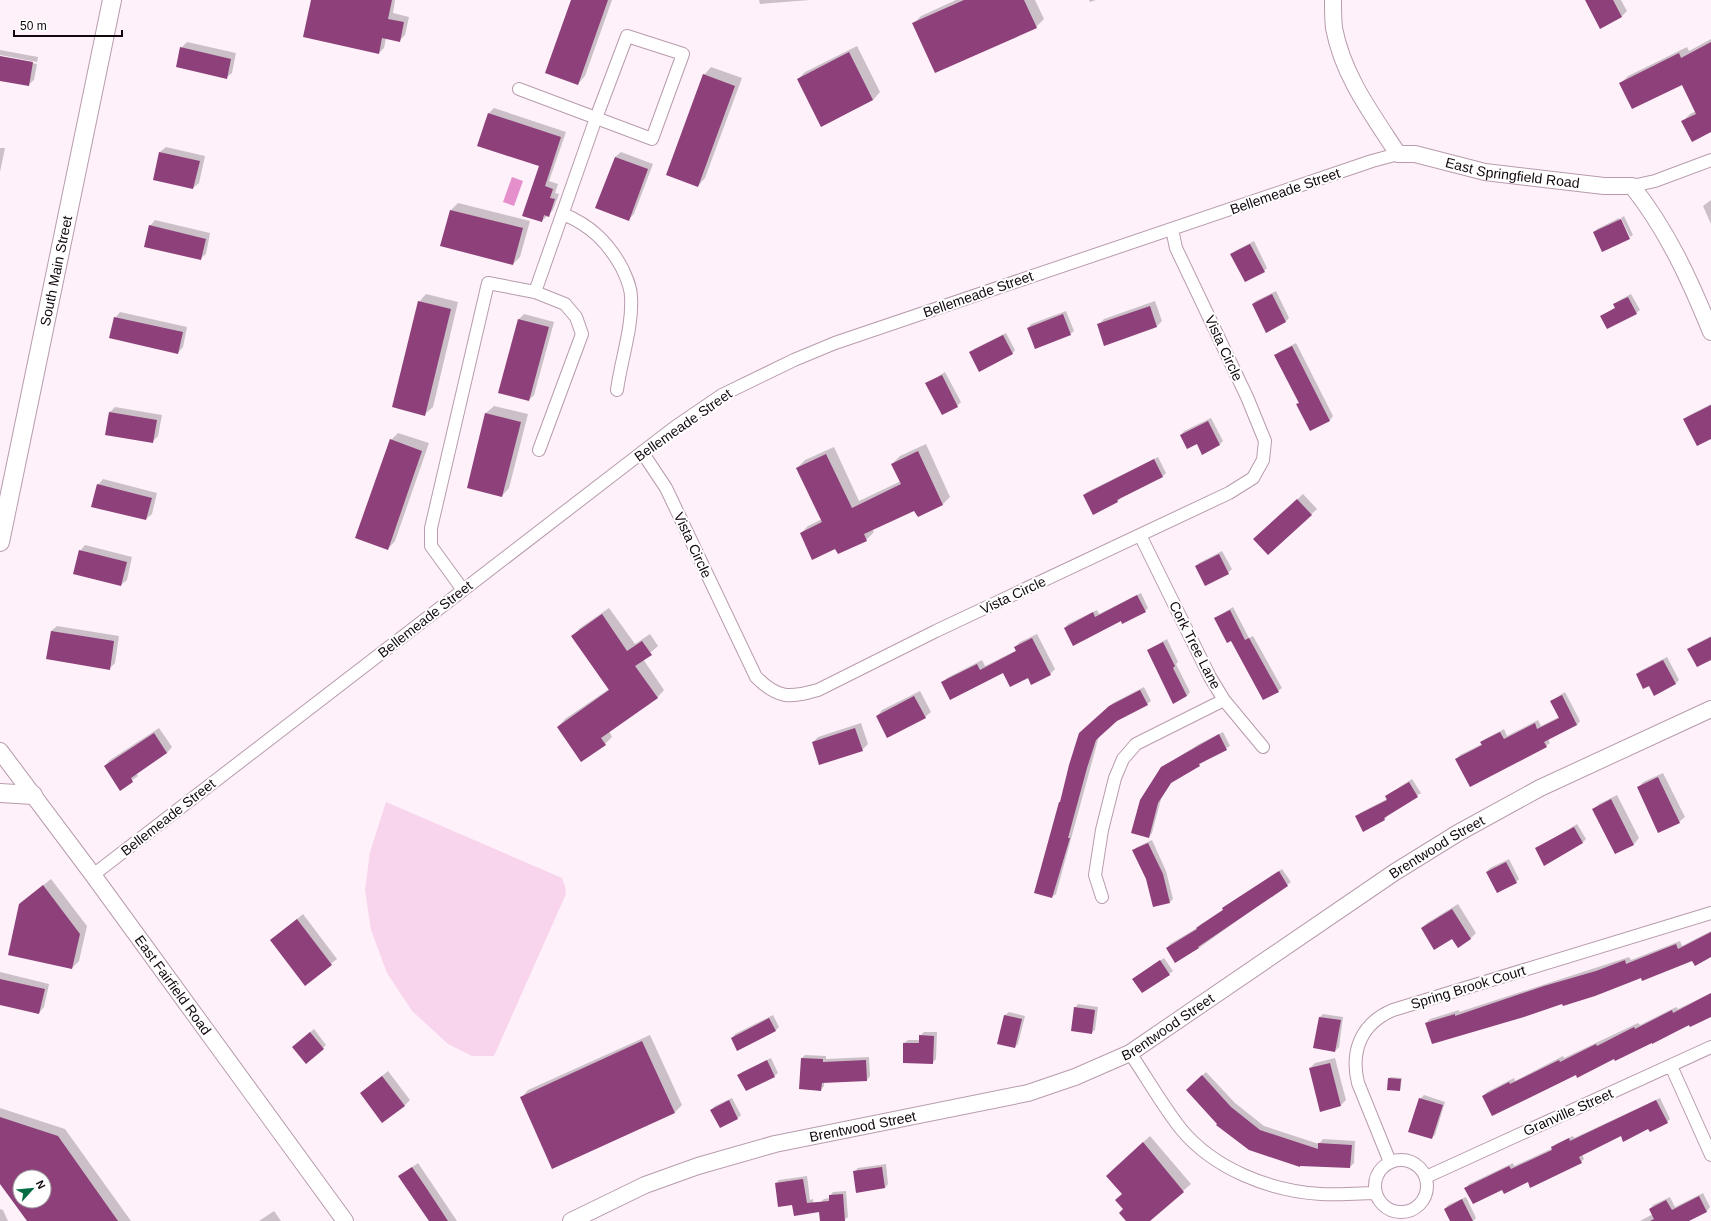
<svg xmlns="http://www.w3.org/2000/svg" width="1711" height="1221" font-family="Helvetica,sans-serif">
  <rect width="100%" height="100%" fill="#fef1fa"/>
  <!-- green -->
  <path fill="#f8d5ec" d="M386,802L562,878L565,886L566,894L494,1056H472L448,1044L412,1011L387,973L371,930L365,890L370,852Z"/>
  <!-- water -->
  <path fill="#e590cd" d="M512,177L523,181L514,206L503,202Z"/>
  <!-- shadow -->
  <path fill="#0003" fill-rule="evenodd" d="M312,0H395L393,13L409,17L405,35L399,41L386,38L384,48L379,53Z
    M573,0H612L585,76L578,84Z
    M759,0H810L760,4Z
    M956,0H1035L1044,19L1036,27L914,23L921,16Z
    M1089,0H1096L1090,2Z
    M1586,0H1621L1627,11L1621,17Z
    M1711,39V131L1683,121L1690,114L1696,111L1682,83H1621L1628,76L1687,47L1689,51Z
    M187,42L236,53L232,73L226,78L181,48Z
    M857,46L880,92L873,100L821,126L798,79L805,72Z
    M0,50L38,57L37,62L0,55Z
    M0,57L37,64L34,80L28,85L0,80Z
    M711,67L742,78L705,178L698,186L704,75Z
    M494,108L566,132L549,181L558,184L555,193L559,194L553,210L542,221L540,165L489,113Z
    M166,147L205,156L199,183L193,188L160,152Z
    M0,148H5L0,172Z
    M621,152L653,164L634,214L628,220L615,157Z
    M1711,200V224L1703,206Z
    M458,203L530,221L520,257L513,264L442,246L451,210Z
    M1624,216L1633,235L1630,237L1621,218Z
    M1619,218L1628,238L1594,232L1597,229Z
    M155,220L210,233L206,254L200,259L150,226Z
    M1254,241L1267,268L1264,271L1232,254L1235,251Z
    M1276,291L1289,318L1286,321L1266,331L1253,304L1256,301Z
    M426,294L458,302L433,407L425,414L419,302Z
    M1631,294L1640,310L1636,313L1602,316L1616,307L1614,304L1618,301Z
    M1155,301L1162,321L1157,326L1105,345L1098,325L1104,319Z
    M1066,311L1074,331L1070,334L1028,328L1031,324Z
    M120,312L187,327L183,347L178,353L115,318Z
    M524,314L554,322L534,395L529,400L500,392L519,319Z
    M1006,333L1015,350L1012,354L970,353L974,349Z
    M1296,343L1333,416L1330,420L1310,430L1299,403L1275,356L1279,352Z
    M945,372L961,402L957,406L927,383Z
    M1711,404V438L1684,419L1688,416Z
    M494,406L528,414L509,488L502,496L468,487L486,413Z
    M115,407L162,415L158,436L152,442L106,434L110,412Z
    M1211,418L1223,441L1219,445L1197,442L1181,435L1184,431Z
    M398,433L429,443L395,541L388,549L391,440Z
    M926,444L950,497L943,504L918,516L915,509L872,529L874,532L866,540L835,547L801,533L808,526L822,519L797,468L805,460L834,447L859,501L901,481L892,464L900,456Z
    M1158,457L1166,473L1163,476L1121,498L1118,501L1084,495L1087,492Z
    M103,479L157,493L152,514L146,519L98,485Z
    M1303,494L1317,509L1268,554L1260,534Z
    M85,545L132,557L127,580L121,585L80,551Z
    M1222,551L1232,569L1228,573L1196,566L1199,563Z
    M1141,593L1148,608L1145,611L1121,620L1065,628L1068,624L1097,610L1099,614Z
    M1233,607L1249,638L1253,636L1282,688L1278,691L1232,640L1215,618Z
    M609,608L635,644L650,634L658,646L643,659L664,690L657,698L609,731L612,737L605,744L558,727L565,719L609,689L573,636L580,628Z
    M57,626L119,636L115,663L110,668L51,631Z
    M1037,634L1055,669L1050,674L1028,677L1003,671L942,683L947,678L982,660L985,666L1017,650L1015,647L1020,642Z
    M1711,636V659L1689,650L1692,646Z
    M1167,639L1178,662L1176,664L1190,692L1187,696L1148,650Z
    M1667,657L1679,680L1675,684L1650,685L1637,674L1640,671Z
    M1144,687L1151,701L1147,704L1116,720L1099,736L1056,894L1052,897L1084,730L1113,703Z
    M920,691L931,712L925,717L877,716L882,710Z
    M1565,692L1580,721L1577,725L1548,739L1550,743L1546,746L1456,759L1460,755L1482,744L1481,742L1485,739L1504,729L1507,736L1538,720L1541,726L1559,717L1551,701Z
    M861,723L868,744L862,750L813,742L818,737Z
    M159,728L172,747L167,753L136,773L138,776L120,789L105,766L110,760Z
    M1223,732L1230,746L1173,780L1161,799L1152,833L1149,837L1161,768L1199,744Z
    M1663,773L1685,817L1679,822L1638,788L1643,782Z
    M1412,779L1421,793L1388,815L1385,819L1364,830L1356,817L1360,813L1387,799L1386,797L1390,793Z
    M1617,795L1639,838L1634,844L1616,853L1594,809L1599,804Z
    M1577,824L1586,839L1583,842L1536,849Z
    M1152,840L1166,871L1173,899L1170,902L1147,879L1133,851L1137,847Z
    M1509,859L1519,879L1516,882L1487,872L1490,868Z
    M1282,869L1291,882L1287,885L1199,948L1175,962L1167,948L1170,944L1197,928L1201,924L1224,909L1227,905Z
    M51,879L87,926L79,961L72,968L20,904Z
    M1458,904L1476,933L1470,939L1453,938L1422,928L1427,923Z
    M303,914L337,959L305,984L272,940Z
    M1711,931V956L1693,960L1563,1002L1426,1023L1430,1019L1459,1010V1012L1629,957L1631,960L1680,941L1682,946Z
    M1164,958L1173,971L1169,974L1133,979Z
    M0,972L49,984L44,1007L39,1013L0,1004Z
    M1711,993V1016L1576,1074L1483,1096L1487,1092L1514,1078L1515,1081L1563,1056L1564,1058L1638,1023L1640,1025L1676,1007L1678,1009Z
    M1078,1004L1098,1007L1095,1030L1091,1033L1075,1008Z
    M1009,1012L1025,1016L1018,1044L1015,1047L998,1043L1005,1015Z
    M1323,1014L1343,1017L1339,1047L1335,1051L1320,1017Z
    M773,1015L779,1027L776,1030L738,1050L732,1038L735,1034Z
    M314,1029L326,1045L323,1048L296,1044Z
    M924,1032H937L936,1059L932,1063L904,1043L908,1040H920V1036Z
    M650,1035L682,1105L675,1112L521,1098L528,1090Z
    M805,1055L826,1056V1059L869,1057L870,1076L867,1080L824,1082V1086L821,1090L802,1058Z
    M771,1058L778,1073L774,1076L739,1075L742,1072Z
    M1335,1058L1346,1100L1340,1106L1310,1068L1315,1063Z
    M388,1071L410,1100L404,1106L361,1093Z
    M1206,1072L1235,1103L1264,1126L1319,1144L1323,1139L1355,1141L1354,1163L1350,1167L1301,1165L1187,1090Z
    M1390,1077L1402,1078L1400,1090L1388,1089Z
    M1424,1095L1445,1102L1435,1135L1431,1138L1420,1099Z
    M732,1098L741,1115L738,1118L711,1110L715,1106Z
    M1660,1098L1670,1119L1667,1122L1621,1135L1582,1154L1584,1159L1581,1162L1502,1188H1466L1469,1184L1513,1163L1514,1166L1553,1148L1556,1144L1573,1136L1574,1138Z
    M0,1108L65,1129L131,1221H28L0,1182ZM20,1177H44V1201H20Z
    M1150,1136L1191,1184L1148,1221H1127L1123,1194L1114,1169Z
    M418,1163L457,1221H430L400,1176Z
    M886,1164L888,1184L885,1188L857,1191L854,1172L858,1168Z
    M807,1176L810,1200L813,1199L814,1209L793,1204L776,1183L779,1180Z
    M846,1191L848,1217L844,1220L825,1221L821,1202L824,1199L830,1198V1196L833,1192Z
    M1703,1193L1710,1207L1707,1211L1687,1221H1640L1653,1214L1650,1209L1653,1205L1670,1197L1675,1207Z
    M1466,1197L1476,1218L1473,1221H1451L1445,1209L1448,1205Z
    M0,1209L3,1210L8,1221H0Z
    M274,1211L281,1221H259Z"/>
  <!-- building -->
  <path fill="#8d4079" fill-rule="evenodd" d="M311,0H392L388,19L404,22L400,42L382,38L379,54L303,37Z
    M571,0H608L578,85L545,73Z
    M964,0H1024L1037,28L935,73L912,23Z
    M1585,0H1613L1622,17L1600,29Z
    M1711,42V132L1692,142L1681,121L1696,114L1682,85L1632,109L1619,83L1679,53L1681,58Z
    M180,47L231,59L227,79L176,67Z
    M849,52L873,100L821,127L797,79Z
    M0,56L33,62L29,86L0,81Z
    M703,74L735,86L698,187L666,175Z
    M488,113L561,137L545,186L553,189L550,198L555,199L549,217L544,215L542,222L522,216L539,166L477,146Z
    M159,152L200,161L193,189L153,180Z
    M615,157L648,169L629,221L595,208Z
    M450,210L523,228L513,265L440,246Z
    M1621,219L1630,239L1602,252L1593,232Z
    M149,225L206,239L201,260L144,247Z
    M1250,244L1265,272L1245,282L1230,254Z
    M1272,294L1286,322L1266,333L1252,304Z
    M1628,297L1637,314L1607,329L1600,316L1615,308L1613,304Z
    M418,301L451,309L425,416L392,407Z
    M1150,306L1157,327L1104,346L1097,324Z
    M1063,314L1071,335L1035,349L1027,328Z
    M114,317L183,332L178,354L109,338Z
    M518,319L549,327L529,401L498,393Z
    M1003,335L1013,354L979,372L969,352Z
    M1292,346L1330,421L1310,431L1296,404L1299,403L1274,355Z
    M942,375L958,407L942,415L925,383Z
    M1711,405V439L1697,446L1683,419Z
    M109,412L157,420L153,443L105,435Z
    M485,413L521,422L502,497L467,488Z
    M1208,421L1220,445L1202,455L1197,444L1187,449L1180,435Z
    M390,439L422,451L388,550L355,538Z
    M918,451L943,505L918,517L914,511L864,534L867,541L838,554L835,549L812,560L800,533L822,522L796,468L826,454L852,508L901,484L891,464Z
    M1154,459L1163,477L1117,500L1118,502L1093,515L1083,495Z
    M97,484L152,498L146,520L91,507Z
    M1297,499L1312,515L1268,555L1253,539Z
    M79,550L127,562L121,586L73,574Z
    M1219,554L1229,574L1205,586L1195,566Z
    M1137,595L1146,612L1122,624L1121,621L1073,646L1064,628L1093,612L1095,617Z
    M1230,610L1245,640L1249,638L1279,692L1263,700L1231,641L1227,643L1214,618Z
    M602,614L627,651L642,641L652,655L635,666L658,698L601,738L606,745L581,762L557,727L609,690L571,636Z
    M51,631L114,641L110,670L46,659Z
    M1711,637V660L1697,667L1687,649Z
    M1032,638L1051,675L1031,685L1028,678L1010,687L1003,673L950,700L941,682L977,664L980,670L1016,651L1014,647Z
    M1163,642L1175,666L1173,668L1187,696L1173,704L1147,650Z
    M1663,660L1676,684L1654,696L1649,686L1643,689L1636,674Z
    M1140,690L1148,705L1117,721L1096,740L1087,768L1068,838H1070L1052,898L1034,893L1059,802H1060L1069,765L1079,733L1109,706Z
    M1562,695L1577,725L1544,742L1547,747L1470,787L1455,759L1482,745L1480,742L1500,732L1504,739L1535,723L1537,729L1559,718L1550,701Z
    M914,696L926,718L887,738L876,716Z
    M855,728L863,751L819,765L812,742Z
    M154,733L167,753L131,778L133,782L120,791L104,766Z
    M1219,734L1227,750L1199,764L1200,766L1171,783L1158,803L1149,838L1131,833L1140,800L1161,767Z
    M1658,777L1680,823L1658,833L1637,787Z
    M1409,782L1418,797L1384,818L1385,820L1363,832L1355,816L1387,800L1385,796Z
    M1611,799L1634,845L1615,854L1592,809Z
    M1574,827L1583,843L1544,866L1535,848Z
    M1148,843L1163,874L1170,903L1153,907L1146,879L1132,850Z
    M1506,862L1517,883L1497,893L1486,872Z
    M1279,871L1288,886L1198,947L1199,948L1175,963L1166,948L1197,929L1196,928L1223,910L1222,908Z
    M43,885L80,934L72,969L8,955L19,904Z
    M1452,909L1471,939L1458,948L1452,939L1434,950L1421,928Z
    M297,919L332,965L305,986L270,940Z
    M1711,932V957L1695,966L1692,961L1642,981L1641,978L1595,996L1563,1006L1562,1004L1524,1017L1432,1044L1425,1023L1455,1014V1016L1544,986L1596,971L1625,960L1626,964L1676,944L1678,949Z
    M1160,960L1170,975L1142,993L1132,979Z
    M0,979L45,989L39,1014L0,1005Z
    M1711,993V1017L1690,1027L1689,1025L1652,1044V1043L1615,1061L1614,1059L1577,1078L1576,1075L1492,1116L1482,1096L1509,1082L1510,1084L1559,1060L1560,1062L1596,1044L1597,1046L1634,1027L1635,1029L1672,1010L1673,1013Z
    M1074,1007L1095,1010L1092,1034L1071,1031Z
    M1004,1015L1022,1019L1015,1048L997,1044Z
    M1319,1017L1341,1020L1335,1052L1313,1048Z
    M769,1018L776,1031L737,1051L731,1038Z
    M310,1032L324,1049L306,1064L292,1047Z
    M919,1035L934,1036L933,1064L903,1063V1043H919Z
    M642,1041L675,1113L552,1169L520,1097Z
    M801,1058L823,1059V1062L866,1060L867,1081L822,1083L821,1091L799,1089Z
    M767,1060L775,1077L746,1091L737,1075Z
    M1330,1063L1341,1106L1320,1112L1309,1068Z
    M1202,1075L1231,1107L1260,1130L1318,1149V1143L1352,1145L1350,1168L1300,1166V1167L1249,1150L1216,1125L1217,1124L1186,1090Z
    M382,1076L405,1106L382,1123L360,1093Z
    M1388,1078L1401,1079L1400,1091L1387,1090Z
    M1419,1098L1443,1105L1432,1139L1408,1132Z
    M729,1100L738,1119L720,1128L710,1110Z
    M1656,1100L1668,1123L1650,1132L1648,1129L1623,1142L1621,1136L1579,1157L1582,1163L1530,1188L1528,1182L1504,1194L1502,1190L1473,1204L1464,1188L1509,1166L1511,1169L1552,1150L1551,1147L1569,1138L1570,1141Z
    M0,1117L58,1136L118,1221H27L0,1184ZM20,1177H44V1201H20Z
    M1143,1142L1184,1192L1150,1221H1126L1119,1213L1123,1209L1115,1200L1122,1194L1106,1176Z
    M412,1167L427,1189L448,1221H429L398,1176Z
    M882,1167L885,1188L856,1193L853,1171Z
    M803,1179L807,1203L829,1201V1195L843,1194L845,1221H820L819,1212L794,1216L792,1205L778,1207L775,1183Z
    M1699,1196L1707,1212L1689,1221H1650L1654,1219L1649,1209L1666,1200L1672,1210Z
    M1462,1199L1473,1221H1450L1444,1209Z"/>
  <g fill="none" stroke-linecap="round" stroke-linejoin="round">
    <defs>
      <path id="street" d="M519,89L652,139L683,54L627,36L596,118L535,292
        M1632,186L1655,181L1711,160
        M563,214C590,225 608,242 622,268C626,277 631,286 631,297C633,326 621,360 617,390
        M642,452L666,488L756,677C778,699 789,698 818,690L936,631L1229,493L1253,478L1263,460L1265,441L1247,397L1176,248L1172,229
        M1140,535L1210,677L1224,700L1263,747
        M463,590L431,546V528L488,283L535,292L565,304L576,317L582,334L539,450
        M93,875L675,427L722,395L794,360L835,343L1372,161L1398,154
        M1102,897L1095,875L1102,830L1115,778L1123,759L1136,744L1224,700
        M1130,1053C1147,1078 1162,1105 1181,1129C1214,1169 1270,1191 1321,1194C1339,1195 1358,1193 1376,1193
        M1671,1066L1711,1155
        M1375 1186a26 26 0 1 1 52 0a26 26 0 1 1-52 0Z
        M1390,1162L1358,1083C1350,1050 1362,1023 1393,1010L1711,913
        M1426,1177L1711,1047"/>
      <g id="secondary">
        <path id="s1" d="M1333,0C1333,9 1333,19 1334,28C1343,76 1372,114 1398,154H1415L1485,172L1604,186H1632C1667,230 1690,280 1711,332"/>
        <path id="s2" d="M0,751L93,875L345,1221"/>
        <path id="s3" d="M571,1221L645,1185L698,1166L775,1144L1028,1093L1075,1077L1130,1053L1395,872L1458,833L1540,788L1711,709"/>
      </g>
      <g id="primary">
        <path id="s4" d="M0,542L112,0"/>
        <path d="M0,793L33,795"/>
      </g>
    </defs>
    <!-- street casing -->
    <use href="#street" stroke="#b89bae" stroke-width="14"/>
    <!-- secondary casing -->
    <use href="#secondary" stroke="#b89bae" stroke-width="18"/>
    <!-- primary casing -->
    <use href="#primary" stroke="#b89bae" stroke-width="20"/>
    <!-- street -->
    <use href="#street" stroke="#fff" stroke-width="12"/>
    <!-- secondary -->
    <use href="#secondary" stroke="#fff" stroke-width="16"/>
    <!-- primary -->
    <use href="#primary" stroke="#fff" stroke-width="18"/>
  </g>
  <g text-anchor="middle" stroke-width="4" stroke-linejoin="round" paint-order="stroke">
    <!-- street labels -->
    <g font-size="14" fill="#12080f" stroke="#fff">
      <text dy="5" stroke="none"><textPath href="#s1" startOffset="287">East Springfield Road</textPath></text>
      <text transform="translate(1285 191) rotate(-19)" y="5">Bellemeade Street</text>
      <text dy="5" stroke="none"><textPath href="#s4" startOffset="277">South Main Street</textPath></text>
      <text transform="translate(978 294) rotate(-19)" y="5">Bellemeade Street</text>
      <text transform="translate(1224 348) rotate(65)" y="5">Vista Circle</text>
      <text transform="translate(683 425) rotate(-35)" y="5">Bellemeade Street</text>
      <text transform="translate(693 545) rotate(65)" y="5">Vista Circle</text>
      <text transform="translate(1013 595) rotate(-25)" y="5">Vista Circle</text>
      <text transform="translate(425 619) rotate(-38)" y="5">Bellemeade Street</text>
      <text transform="translate(1195 645) rotate(63)" y="5">Cork Tree Lane</text>
      <text transform="translate(168 817) rotate(-38)" y="5">Bellemeade Street</text>
      <text dy="5" stroke="none"><textPath href="#s3" startOffset="956">Brentwood Street</textPath></text>
      <text dy="5" stroke="none"><textPath href="#s2" startOffset="291">East Fairfield Road</textPath></text>
      <text transform="translate(1468 987) rotate(-17)" y="5">Spring Brook Court</text>
      <text dy="5" stroke="none"><textPath href="#s3" startOffset="632">Brentwood Street</textPath></text>
      <text transform="translate(1568 1112) rotate(-24)" y="5">Granville Street</text>
      <text dy="5" stroke="none"><textPath href="#s3" startOffset="308">Brentwood Street</textPath></text>
    </g>
  </g>
  <!-- north arrow -->
  <g transform="translate(32 1189) rotate(63)"><circle r="19" fill="#ffffff" stroke="#a09c9f"/>
  <path d="M0-3L7 15L0 10L-7 15Z" fill="#036c42"/>
  <text y="-6" font-size="11" font-weight="bold" text-anchor="middle" fill="#12080f">N</text>
  </g>
  <!-- scale -->
  <path d="M14 30v6h108v-6" fill="none" stroke="#12080f" stroke-width="2"/>
  <text x="20" y="30" font-size="12" fill="#12080f" stroke="#ffffff" stroke-width="3" paint-order="stroke">50 m</text>
</svg>
